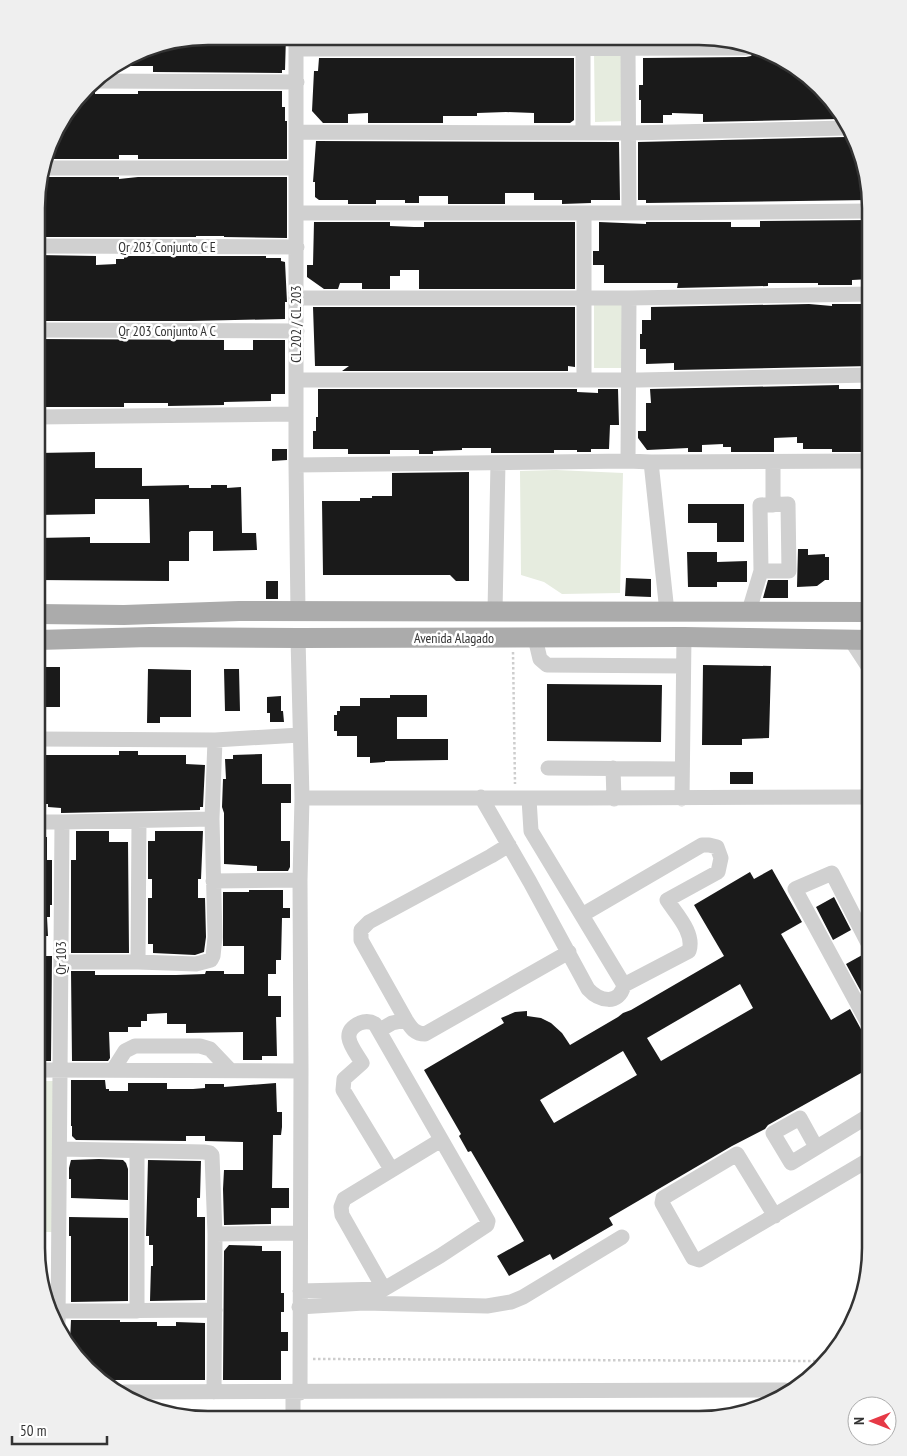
<svg xmlns="http://www.w3.org/2000/svg" width="907" height="1456" font-family="'PT Sans Narrow',sans-serif">
  <rect width="100%" height="100%" fill="#fff"/>
  <!-- green -->
  <path fill="#e6ecdf" d="M594,52L625,53L626,121L595,122Z
    M594,303H625V368H594Z
    M556,470L623,473L620,593L562,594L544,582L521,575L520,471Z
    M36,1081H53L54,1232H36Z"/>
  <!-- building -->
  <path fill="#1a1a1a" fill-rule="evenodd" d="M208,36H286L285,70H282V73L153,72V66H116L143,49Z
    M377,37H434V39H377Z
    M754,52L804,72L839,119L703,122V114L672,113V115H663V123H641V100H639V85H643V58L746,57L751,56Z
    M319,58H574V120L570,123H534V113L506,112L477,113V116H443V123H368V113L348,114V123H323L312,111L314,71H318Z
    M88,88L95,90V94H138V91H282V107H285V121H287V159H138V155H119V159H46L54,132Z
    M852,135L858,143L869,200L646,203V200H638V142L846,137Z
    M316,141L619,142L620,200H591V203L562,204V200H534V193H505V204H448V196H419V203H405V200H376V204H348V200H319L315,197V182H313Z
    M41,177H119V179L138,177H287V238L224,237V236H196V237H38V186Z
    M871,220V279L852,280V285H818V283H768V286L677,288L678,283H604V265H593V251H599V222L646,224V222H731V227H760V221Z
    M314,222H390V226L414,227H424V222H575V289H419V270H400V276H390V289H362V283H340L338,289H324L307,277V265H313Z
    M38,255L96,256V265L116,264V259H124V256H266V258H281V261L285,262L287,302H285V319L191,321H38Z
    M809,304L832,306V304H861V309H871V366L674,370V363L646,364V349H640V334H642V320H651V307Z
    M313,307H575V367L568,366V371H342L349,366H315Z
    M37,339L224,340V350H253V340H285V394H271V401L224,402V405L168,406V403H124V407H37Z
    M839,385V389H871V452H832V449H803V443H797V437L774,438V452H731V447H723V444L702,445V452H688V448L647,450L638,438V431H646V403H651L650,389Z
    M318,389H577V392L598,393V389H618L619,425H610L609,449H591V452H577V450H554V453H491V448H462V450L433,451V454H419V450H390V454H348V449H313V431H316V417H318Z
    M272,449H287V460L272,461Z
    M95,452V468H142V486L189,485V488H211V485H227V488L241,487L242,533H256L257,550L213,551V531H191L189,532V561H169V581L37,580V538L90,537V543H150L149,499H95V514L37,515V453Z
    M469,472V581H456L450,575H323L322,501H360V498H372V496H392V473Z
    M688,504H744V542H717V523H688Z
    M798,549H808V555L825,554V557H829V580H825L817,586L797,587Z
    M687,552H717V562L747,561V582H717V587H688Z
    M626,578L651,579V597L625,596Z
    M768,580H788V598H763Z
    M266,581H278V599H266Z
    M703,665L771,666L769,738L742,739V745H702Z
    M37,667H60V707H37Z
    M148,669L191,670V717H160V723H147Z
    M224,669H239L240,711H225Z
    M547,684L662,685L661,742L547,741Z
    M390,695H427V717H397V739H448V760L385,761V762L370,763V757H357V736H337V731H334V715H337V711H340V706H360V698H390Z
    M281,696V711H283L284,722H270V713H267V697Z
    M119,751H138V755H186V764L205,765L203,807H200V810L61,813V808L48,807V804H37V755H119Z
    M262,754V784H291V803H281V841H290V867L288,871H257V866L224,864V813L222,807L223,779H226L225,759H233V755Z
    M730,772H753V784H730Z
    M76,831H109V842H128L129,953H71V860H76Z
    M155,831H203L201,879H198V898H205L206,937L204,952L195,955L153,953V944H148V898H152V879H148V841H155Z
    M37,837H47V860H52V905H50V917H47L48,936H37Z
    M772,869L802,922L781,934L831,1020L850,1009L862,1031L869,1036L870,1039V1068L768,1125L765,1129L732,1146L609,1218L613,1225L553,1260L550,1254L509,1276L497,1256L524,1241L471,1151L468,1152L459,1136L461,1134L424,1070L504,1023L501,1018L515,1012L527,1011V1016L541,1018L551,1023L562,1033L570,1045L618,1017L623,1013L631,1010L724,956L694,905L750,872L754,879ZM740,984L753,1008L661,1061L647,1038ZM623,1051L637,1075L554,1123L540,1100Z
    M249,890H283V908H290V918H282L281,960H276V974H268V996H281V1017H276L277,1056H262V1060H243V1032L186,1033V1024H167V1013L147,1014V1021H141V1027H128V1032H109L110,1058L108,1061H72L71,971H95V975H176L205,974L206,971H224V974H244V946H223V892H249Z
    M834,897L851,930L833,940L816,907Z
    M864,954L868,956L870,960V1008L846,964Z
    M37,956H52L51,1061H36Z
    M71,1080H105L106,1089H109V1091H128V1083H167V1089H193L205,1088V1084H224V1087L276,1083L277,1112H282V1127L281,1135H273L272,1188H289V1208H271V1224L224,1225L223,1189L224,1170H243V1142L205,1141V1136H186V1141L76,1140L72,1136V1126H71Z
    M99,1159L123,1160L126,1163L128,1169V1200L71,1198V1179H69V1168L71,1160Z
    M148,1160L201,1161L200,1198H197V1217H205V1300L150,1301L151,1266H153V1245H149V1236H146Z
    M69,1217L128,1218V1301L71,1302V1236H69Z
    M229,1245L262,1246V1251H281V1293H284V1312H281V1332H288V1351H281V1380H223L224,1251Z
    M71,1320H120V1322H157V1326H176V1322L205,1323V1380H101L70,1341Z"/>
  <g fill="none" stroke-linecap="round" stroke-linejoin="round">
    <!-- path -->
    <path stroke="#cdcdcd" stroke-width="2.5" stroke-dasharray="2.5 2.5" stroke-linecap="butt" d="M513,652L515,784
      M313,1359L824,1361"/>
    <!-- minor -->
    <path stroke="#d0d0d0" stroke-width="15" d="M296,37V465L298,611
      M583,37V132
      M296,49L746,48
      M628,49L629,213
      M93,81L297,82
      M296,132L629,133L846,128
      M43,168H296
      M296,213H629L871,211
      M584,213V380
      M38,246L297,247
      M296,298H629L871,294
      M37,330L297,331
      M296,380H640L871,375
      M37,417L296,414
      M628,461L629,298
      M651,462L667,612
      M773,462V505
      M296,465L628,461L651,462L871,461
      M495,611L498,463
      M749,611L761,571L760,505L788,504L789,571H761
      M298,638L302,798L300,880L301,1071L300,1393
      M535,638L540,659L547,665L683,666
      M850,639L871,671
      M37,739L215,740L300,735
      M548,768L681,769
      M613,768L614,799
      M481,797L530,882L588,989C599,1001 619,1006 624,985L531,831L529,799
      M302,798C492,797 681,799 871,797
      M682,799L684,637
      M37,822H62
      M509,845L491,856L369,922L361,930V940L406,1020C411,1028 415,1034 425,1034L569,952
      M213,881L300,880
      M582,915L702,845H709L717,847L721,858L718,872L667,900C676,914 695,933 689,951L624,985
      M61,962H138L196,964L211,960L213,956L215,937L212,819
      M138,962L139,821
      M870,1027L795,889L832,873L870,947
      M380,1030L392,1023L406,1020
      M36,1070L301,1071
      M113,1070L125,1051L135,1046H200L210,1049L230,1070
      M816,1147L800,1118L773,1133L791,1163L870,1115
      M60,1149L204,1152L210,1153L212,1155L215,1234L214,1392
      M137,1151V1311
      M391,1169L343,1090L344,1079L362,1063C354,1049 338,1033 360,1023C365,1021 370,1021 375,1024L488,1221L487,1225L440,1256L384,1289L342,1215L341,1207L344,1199L441,1140
      M775,1216L737,1154L663,1198L662,1203L693,1258L699,1260L870,1159
      M215,1234L300,1233
      M300,1291L384,1289
      M299,1307L364,1303L487,1306L511,1302L523,1297L622,1237
      M58,1311L215,1310
      M58,1324L62,822L212,819L215,740
      M124,1392L785,1390
      M293,1419V1393"/>
    <!-- major -->
    <path stroke="#ababab" stroke-width="20" d="M37,614L124,615L239,611L871,612
      M37,640L150,637L298,638L684,637L871,640"/>
  </g>
  <g text-anchor="middle" stroke-width="5" stroke-linejoin="round" paint-order="stroke">
    <!-- street labels -->
    <g font-size="14" fill="#333" stroke="#fff">
      <text x="167" y="252">Qr 203 Conjunto C E</text>
      <text transform="translate(296 324) rotate(-90)" y="5">CL 202 / CL 203</text>
      <text x="167" y="336">Qr 203 Conjunto A C</text>
      <text x="454" y="643">Avenida Alagado</text>
      <text transform="translate(61 958) rotate(-90)" y="5">Qr 103</text>
    </g>
  </g>
  <!-- crop -->
  <path d="M0 0H907V1456H0ZM208 45H699A163 163 0 0 1 862 208V1248A163 163 0 0 1 699 1411H208A163 163 0 0 1 45 1248V208A163 163 0 0 1 208 45Z" fill="#efefef" fill-rule="evenodd"/>
  <path fill="none" stroke="#333" stroke-width="2.5" d="M208 45H699A163 163 0 0 1 862 208V1248A163 163 0 0 1 699 1411H208A163 163 0 0 1 45 1248V208A163 163 0 0 1 208 45Z"/>
  <!-- north arrow -->
  <g transform="translate(872 1421) rotate(270)"><circle r="24" fill="#ffffff" stroke="#adadad"/>
  <path d="M0-4L9 19L0 12L-9 19Z" fill="#e63946"/>
  <text y="-8" font-size="14" font-weight="bold" text-anchor="middle" fill="#333333">N</text>
  </g>
  <!-- scale -->
  <path d="M12 1436v8h95v-8" fill="none" stroke="#333333" stroke-width="2.5"/>
  <text x="20" y="1436" font-size="15" fill="#333333" stroke="#ffffff" stroke-width="4" paint-order="stroke">50 m</text>
</svg>
